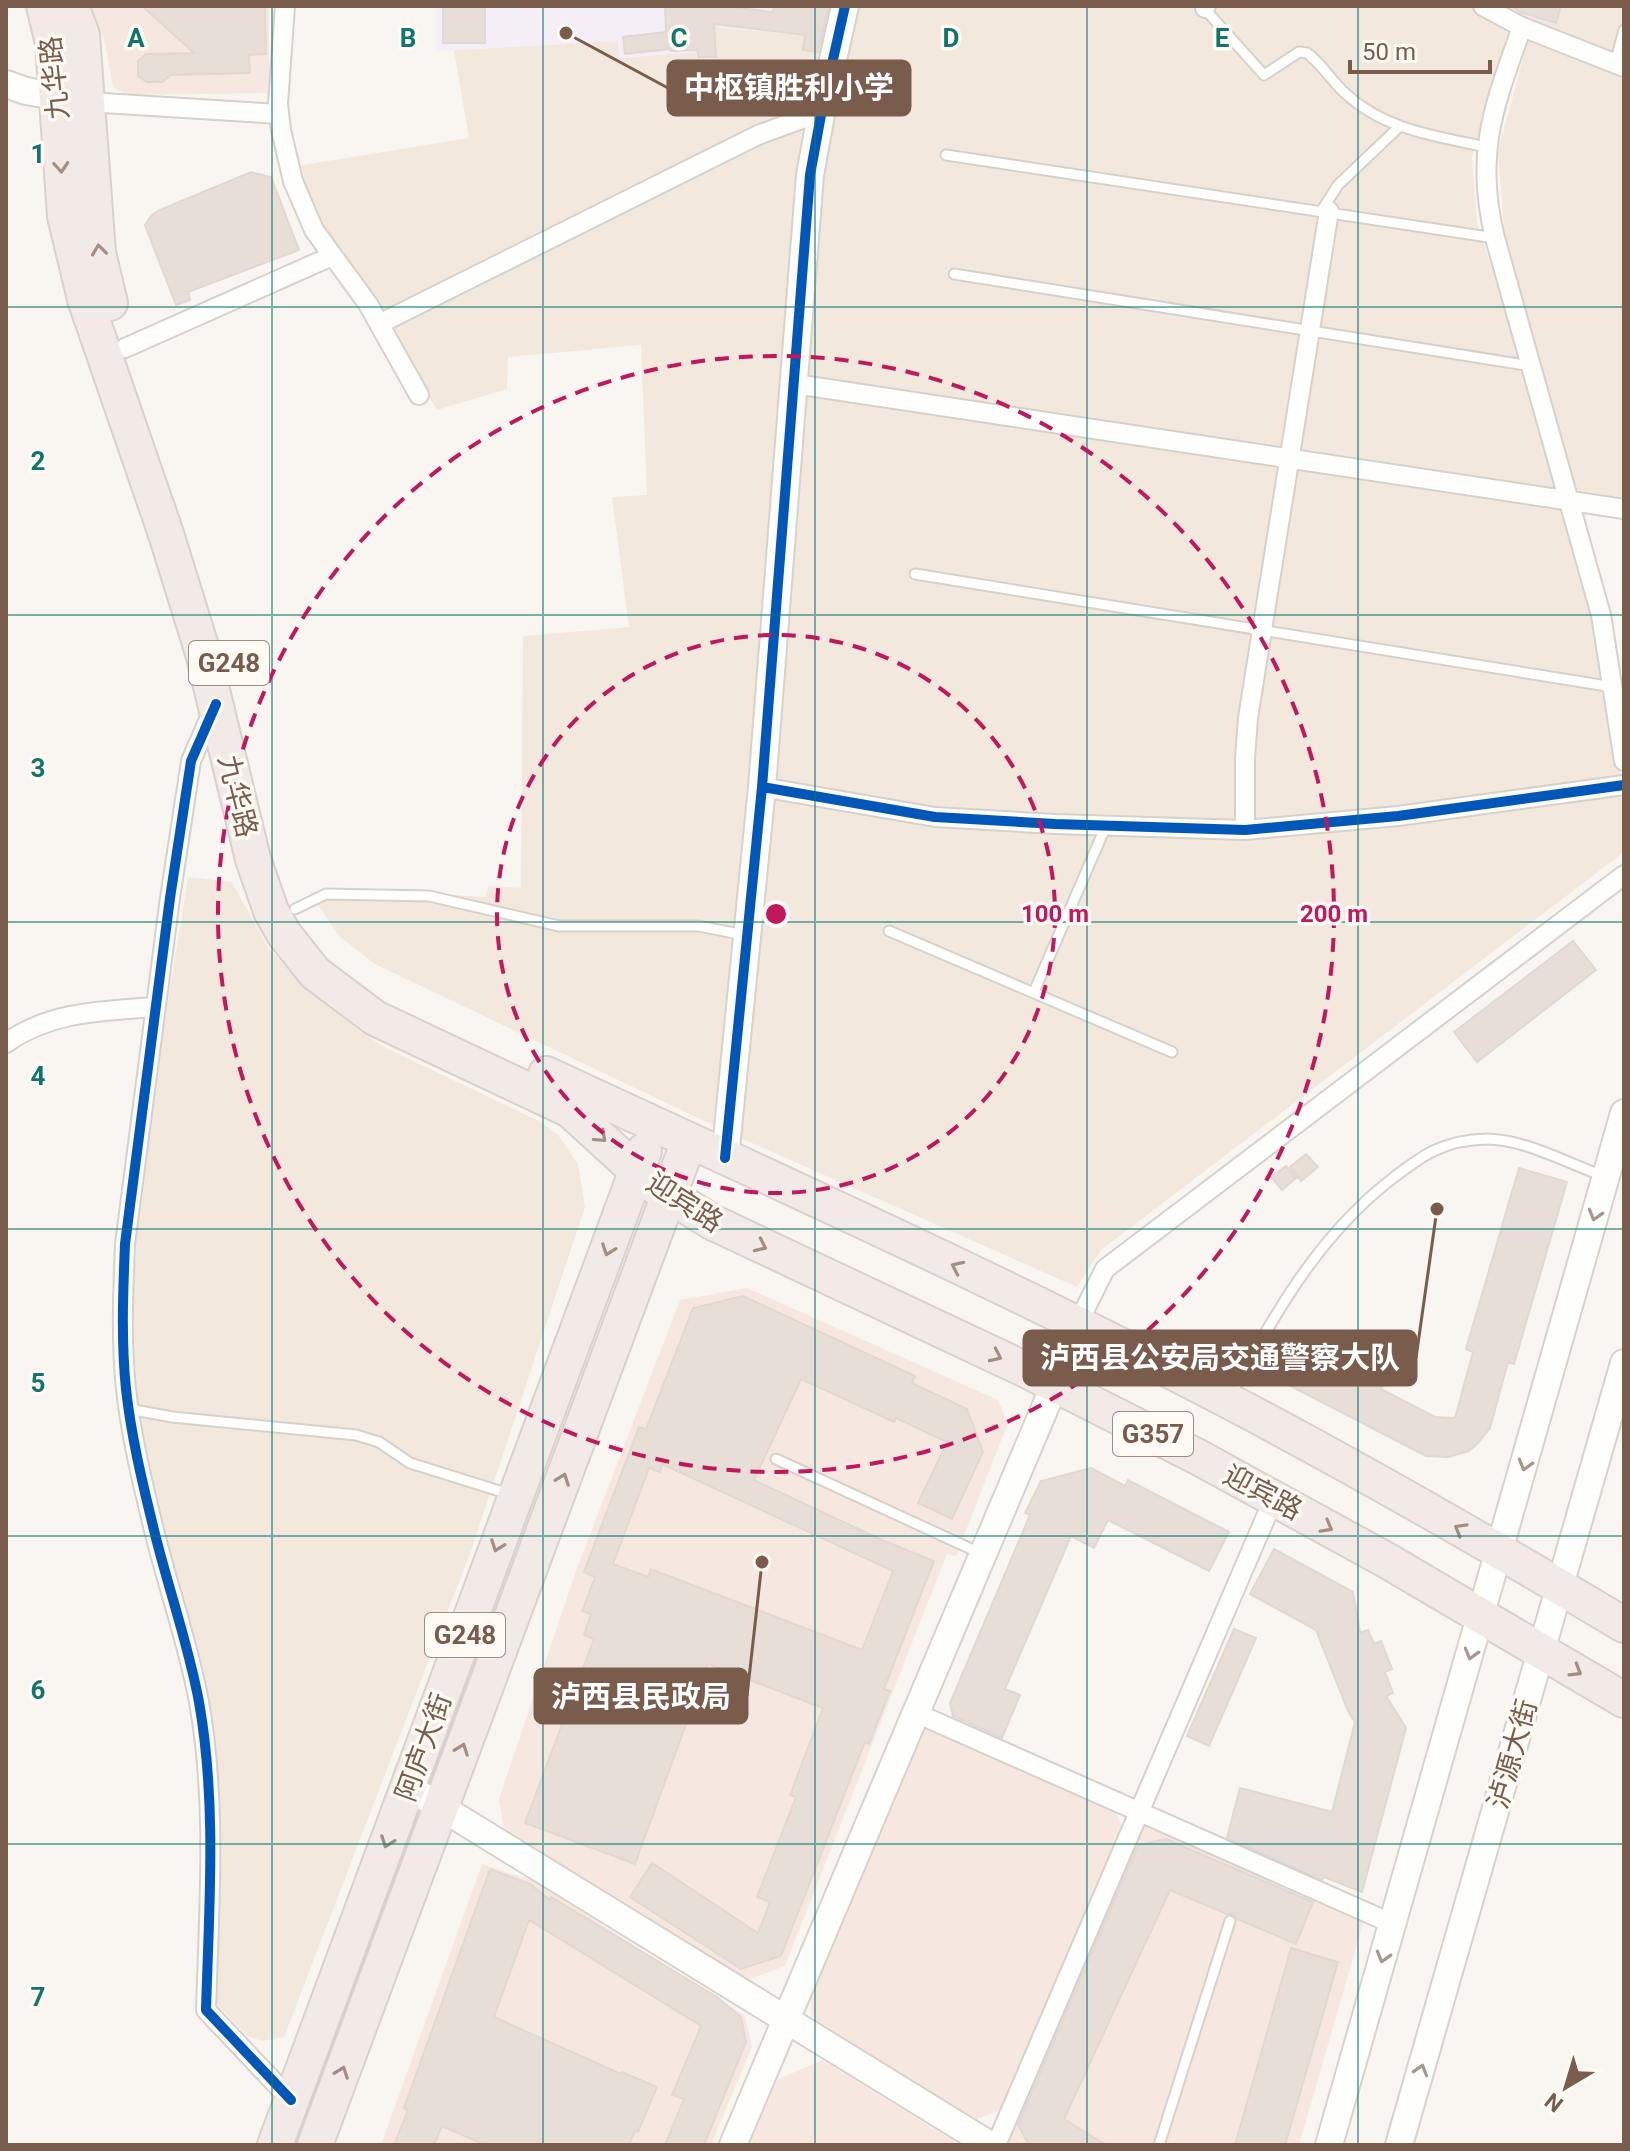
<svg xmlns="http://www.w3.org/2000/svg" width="1630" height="2151" font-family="Roboto,'Noto Sans SC',sans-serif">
  <rect width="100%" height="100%" fill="#f9f5f0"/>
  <!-- residential -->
  <path fill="#f2e8de" d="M804,6H836L721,1129L375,964L339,936L310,892L363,889L485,897L489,886L521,888L523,636L629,627L612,497L647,495L641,345L508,357L507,389L437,410L389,330L320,227L297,166L469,138L454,50L619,41L620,58L696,52V25L800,35Z
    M850,6H1624V55L1501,8L1509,28L1472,157L1477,223L1517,345L1588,592L1624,791V852L1101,1250L1077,1287L734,1135L813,212Z
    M1528,41L1624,78V498L1578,491L1552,414L1505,243L1498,151Z
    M188,877L232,882L269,949L308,991L358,1030L388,1049L539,1121L558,1135L578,1164L585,1207L472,1548L284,2037L262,2041L247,2036L216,2003L222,1848L210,1712L147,1472L134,1386L131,1341L132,1259L139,1183Z"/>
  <!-- commercial -->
  <path fill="#f6e8e1" d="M91,6H269V93L128,95L113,87L105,43Z
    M747,1288L998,1400L1008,1423L956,1556L947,1554L785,1966L744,1981L504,1829L499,1799L576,1571L680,1300Z
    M932,1727L1114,1810L1125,1832L1004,2109L977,2119L820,2027L812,2014L810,1992L917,1734Z
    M1143,1823L1364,1920L1299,2145H1015L1006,2140Z
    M482,1864L534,1881L745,2016L752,2047L711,2145H381Z
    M822,2060L960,2145H749L777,2080Z"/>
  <!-- education -->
  <path fill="#f6eef6" d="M436,6H804L801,35L696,25L697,52L619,58L618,41L436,51Z"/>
  <!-- building -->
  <path fill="#e6ded7" stroke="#e2d8d2" stroke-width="2" fill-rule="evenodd" d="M142,6H265L266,54L249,55L250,73L171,75L162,82H147L138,76V61L146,54L194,53Z
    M443,6H485V43H443Z
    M665,6H724L773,12L774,6H829L818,52L803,50L805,35L714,24L716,57H698V50L671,51V49L625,54L623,37L666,32Z
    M1513,6H1561L1556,23L1520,12Z
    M251,172L271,177L299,250L188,292L190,300L176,305L145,225L152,215L160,210Z
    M1573,941L1596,970L1477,1062L1454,1032Z
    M1306,1154L1318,1167L1301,1181L1290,1167Z
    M1286,1166L1296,1178L1282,1190L1271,1177Z
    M1519,1168L1567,1182L1514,1364L1508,1362L1490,1428L1477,1444L1469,1451L1448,1457L1426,1456L1277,1379L1298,1339L1384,1384L1381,1389L1435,1417L1455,1418L1473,1352L1466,1349Z
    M743,1296L915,1376L912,1383L967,1409L983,1452L952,1519L918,1503L947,1442L896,1418L894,1422L801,1379L754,1480L882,1540L934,1561L884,1689L890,1691L869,1744L865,1742L781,1956L741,1969L630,1897L652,1863L758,1933L770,1902L757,1897L796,1797L790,1795L823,1708L708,1664L635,1864L525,1823L594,1639L584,1635L591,1614L582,1611L595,1577L584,1572L639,1427L646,1429L693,1308ZM662,1464L893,1571L862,1650L651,1569L648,1577L613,1564L649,1468L660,1472Z
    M1091,1468L1125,1486L1128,1480L1229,1532L1209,1571L1108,1520L1094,1548L1071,1536L1005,1689L1020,1695L1002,1738L953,1716L950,1703L1030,1515L1025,1513L1041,1481Z
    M1274,1549L1353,1592L1360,1633L1368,1630L1374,1644L1381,1641L1392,1669L1385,1672L1393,1693L1386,1696L1406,1728L1362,1892L1324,1877L1322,1880L1227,1838L1240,1788L1332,1812L1355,1722L1348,1711L1316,1630L1250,1594Z
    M1234,1629L1256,1638L1209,1746L1187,1736Z
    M1166,1839L1313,1902L1296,1944L1237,1919L1233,1914H1227L1170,1890L1064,2119L1106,2145H1029L1018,2125L1138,1845Z
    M490,1869L530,1884L550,1900L551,1897L717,1997L741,2017L746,2042L704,2145H665L684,2099L672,2095L701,2026L529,1920L494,2017L621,2074L622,2072L657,2087L638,2132L635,2131L629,2145H485L442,2126L434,2145H394L408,2110L404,2108Z
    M1291,1948L1338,1962L1290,2128L1285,2145H1235Z"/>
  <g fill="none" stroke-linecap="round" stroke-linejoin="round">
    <defs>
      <path id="lane" d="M1203,7L1264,75L1299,52L1307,53C1322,64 1332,82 1346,94C1385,130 1436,136 1486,147
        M1615,63L1624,30
        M946,155L1495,238
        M1322,210L1338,185L1399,127
        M954,274L1531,366
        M915,574L1613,687
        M295,909L326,894L429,896L559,926H699L744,935
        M889,931L1172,1052
        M1034,992L1106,826
        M1230,1396C1273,1317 1316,1239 1388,1182C1421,1156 1442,1140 1487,1139C1523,1139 1568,1163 1603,1176
        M129,1409L172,1417L356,1435L379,1442L410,1463L509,1494
        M776,1459L980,1553
        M1159,2145L1230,1921"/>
      <path id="street" d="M285,6L278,104L281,130L293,181L314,230L368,304L419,395
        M1483,6L1522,27L1624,67
        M1205,8L1206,6
        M1522,27C1494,106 1474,153 1495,238L1601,615L1624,761
        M87,102L279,114
        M379,324L758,135L821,112
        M125,348L332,256
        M795,384L1624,509
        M214,708L191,761L170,898L125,1244C123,1292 121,1341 126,1389C131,1435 142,1481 153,1526C167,1585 188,1642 199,1702C217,1804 209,1907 206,2010L291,2100
        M762,787L935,817L1055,824L1245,830L1398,816L1624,785
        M1245,830V758L1248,718L1329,211
        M6,1043C51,1011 103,1011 155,1007
        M1077,1325L1105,1269L1624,875
        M916,1713L1393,1924
        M996,2145L1274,1498"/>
      <path id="secondary" d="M6,84L26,91L72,99
        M725,1158L762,787L810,175L823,104L845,6
        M408,1787L990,2145
        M733,2145L1055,1384
        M1329,2145L1624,1113
        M1399,2145L1624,1363"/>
      <path id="highway" d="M44,6L53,43L65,216L85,299L166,534L203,653L253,859L271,911L284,934L315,973L375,1018L570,1110L651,1184L712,1222L1022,1368L1198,1457L1386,1560L1624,1700
        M71,6L82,35L98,253L110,303
        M546,1074C774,1180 1004,1283 1227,1400C1362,1471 1494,1547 1624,1625
        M275,2145L644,1151
        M315,2145L689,1141"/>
    </defs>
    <!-- lane casing -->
    <use href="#lane" stroke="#d7d1cb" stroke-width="13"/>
    <!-- street casing -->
    <use href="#street" stroke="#d7d1cb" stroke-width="22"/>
    <!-- secondary casing -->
    <use href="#secondary" stroke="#d9d2cb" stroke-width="30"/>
    <!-- highway casing -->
    <use href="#highway" stroke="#dad1cc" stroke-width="38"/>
    <!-- lane -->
    <use href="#lane" stroke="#fefefd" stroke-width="9"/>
    <!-- street -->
    <use href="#street" stroke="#fefefd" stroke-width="18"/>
    <!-- secondary -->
    <use href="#secondary" stroke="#fefefd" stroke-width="26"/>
    <!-- highway -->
    <use href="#highway" stroke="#f2eae7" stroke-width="34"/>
    <defs>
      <path id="cycleway" d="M216,704L191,761L170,898L125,1244C123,1292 121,1341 126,1389C131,1435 142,1481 153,1526C167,1585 188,1642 199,1702C217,1804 209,1907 206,2010L291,2100
        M762,787L935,817L1055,824L1245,830L1398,816L1624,785
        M725,1158L762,787L810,175L823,104L845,6"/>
    </defs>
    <!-- cycleway casing -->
    <use href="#cycleway" stroke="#fffaf3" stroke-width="15"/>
    <!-- cycleway -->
    <use href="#cycleway" stroke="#0057b8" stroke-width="10"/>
  </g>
  <!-- one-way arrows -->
  <defs><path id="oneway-chevron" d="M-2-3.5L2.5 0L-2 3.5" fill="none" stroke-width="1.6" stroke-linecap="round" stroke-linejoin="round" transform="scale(2)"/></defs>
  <g stroke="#a48e83">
    <use href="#oneway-chevron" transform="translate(61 167) rotate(86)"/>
    <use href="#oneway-chevron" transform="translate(99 250) rotate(-97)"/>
    <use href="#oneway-chevron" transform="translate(601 1137) rotate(42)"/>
    <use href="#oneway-chevron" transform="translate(761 1246) rotate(25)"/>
    <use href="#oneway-chevron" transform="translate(608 1250) rotate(110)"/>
    <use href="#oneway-chevron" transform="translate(957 1267) rotate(-155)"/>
    <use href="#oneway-chevron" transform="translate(996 1356) rotate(25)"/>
    <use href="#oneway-chevron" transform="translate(563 1479) rotate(-70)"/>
    <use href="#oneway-chevron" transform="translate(1327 1527) rotate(29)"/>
    <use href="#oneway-chevron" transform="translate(1460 1529) rotate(-150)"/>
    <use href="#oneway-chevron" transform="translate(497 1546) rotate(110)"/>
    <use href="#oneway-chevron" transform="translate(1576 1671) rotate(31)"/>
    <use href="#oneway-chevron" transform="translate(462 1749) rotate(-70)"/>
    <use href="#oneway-chevron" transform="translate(387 1842) rotate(110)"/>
    <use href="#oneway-chevron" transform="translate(342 2072) rotate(-70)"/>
  </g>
  <g stroke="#a8958b">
    <use href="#oneway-chevron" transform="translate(1595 1215) rotate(106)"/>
    <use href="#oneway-chevron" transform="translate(1525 1465) rotate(106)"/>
    <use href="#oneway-chevron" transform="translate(1471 1654) rotate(106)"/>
    <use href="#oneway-chevron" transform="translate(1383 1957) rotate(106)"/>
    <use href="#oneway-chevron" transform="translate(1421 2070) rotate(-74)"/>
  </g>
  <!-- grid -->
  <path fill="none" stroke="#0f766e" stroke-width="2" stroke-opacity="0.55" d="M272,6V2145M543,6V2145M815,6V2145M1087,6V2145M1358,6V2145M6,307H1624M6,615H1624M6,922H1624M6,1229H1624M6,1536H1624M6,1844H1624"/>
  <!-- distance rings -->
  <g fill="none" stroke="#c2185b" stroke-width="4" stroke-dasharray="14 10">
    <circle cx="776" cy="914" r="279"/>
    <circle cx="776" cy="914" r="558"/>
  </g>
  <g text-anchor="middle" stroke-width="7" stroke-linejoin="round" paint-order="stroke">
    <!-- shield labels -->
    <g fill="#fffaf3" stroke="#a28b7f" stroke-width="2">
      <rect x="189" y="641" width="80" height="44" rx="6"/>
      <rect x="1113" y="1412" width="80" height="44" rx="6"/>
      <rect x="425" y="1613" width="80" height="44" rx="6"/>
    </g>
    <g font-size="26" font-weight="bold" fill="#7a5c4d">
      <text x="229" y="672">G248</text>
      <text x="1153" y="1443">G357</text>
      <text x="465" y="1644">G248</text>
    </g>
    <!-- street labels -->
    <g font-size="28" fill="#7a5c4d" stroke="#fffaf3">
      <text transform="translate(54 78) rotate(-96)" y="10">九华路</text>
      <text transform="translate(238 796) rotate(76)" y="10">九华路</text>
      <text transform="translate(685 1202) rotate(33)" y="10">迎宾路</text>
      <text transform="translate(1263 1492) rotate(28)" y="10">迎宾路</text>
      <text transform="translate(423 1747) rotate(-70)" y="10">阿庐大街</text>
      <text transform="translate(1512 1754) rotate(-74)" y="10">泸源大街</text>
    </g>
  </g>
  <g font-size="26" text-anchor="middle" font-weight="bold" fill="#0f766e" stroke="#fffaf3" stroke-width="7" stroke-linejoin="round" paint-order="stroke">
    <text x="136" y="47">A</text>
    <text x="408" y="47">B</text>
    <text x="679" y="47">C</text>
    <text x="951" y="47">D</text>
    <text x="1222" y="47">E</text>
    <text x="38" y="163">1</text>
    <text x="38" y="470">2</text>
    <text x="38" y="777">3</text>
    <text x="38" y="1085">4</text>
    <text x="38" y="1392">5</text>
    <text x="38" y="1699">6</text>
    <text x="38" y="2006">7</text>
  </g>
  <circle cx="776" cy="914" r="12" fill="#c2185b" stroke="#fffaf3" stroke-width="4"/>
  <g font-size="24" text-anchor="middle" font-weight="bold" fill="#c2185b" stroke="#fffaf3" stroke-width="7" stroke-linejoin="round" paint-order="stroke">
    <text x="1055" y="922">100 m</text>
    <text x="1334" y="922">200 m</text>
  </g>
  <!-- callouts -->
  <path fill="none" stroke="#7a5c4d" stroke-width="3" d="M566 33L668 88M1437 1209L1416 1358M762 1562L747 1696"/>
  <g fill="#7a5c4d" stroke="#fffaf3" stroke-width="3">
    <circle cx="566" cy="33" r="8"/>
    <circle cx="1437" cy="1209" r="8"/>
    <circle cx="762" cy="1562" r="8"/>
  </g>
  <g fill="#7a5c4d" stroke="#7a5c4d" stroke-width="3">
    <rect x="668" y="61" width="242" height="54" rx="8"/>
    <rect x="1024" y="1331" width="392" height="54" rx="8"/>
    <rect x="535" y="1669" width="212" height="54" rx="8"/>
  </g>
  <g font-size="30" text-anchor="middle" font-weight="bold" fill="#fff">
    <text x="789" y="98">中枢镇胜利小学</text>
    <text x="1220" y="1368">泸西县公安局交通警察大队</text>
    <text x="641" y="1707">泸西县民政局</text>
  </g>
  <!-- border -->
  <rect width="1630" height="2151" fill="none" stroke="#7a5c4d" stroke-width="16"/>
  <!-- north arrow -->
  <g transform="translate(1566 2087) rotate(218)" stroke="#fffaf3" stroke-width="6" paint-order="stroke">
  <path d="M0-6L14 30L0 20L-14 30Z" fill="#7a5c4d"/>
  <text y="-12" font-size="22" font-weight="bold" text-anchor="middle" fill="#7a5c4d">N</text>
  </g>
  <!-- scale -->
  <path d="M1350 60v12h140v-12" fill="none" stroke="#7a5c4d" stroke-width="4"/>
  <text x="1362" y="60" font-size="24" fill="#7a5c4d" stroke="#fffaf3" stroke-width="6" paint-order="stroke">50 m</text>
</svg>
